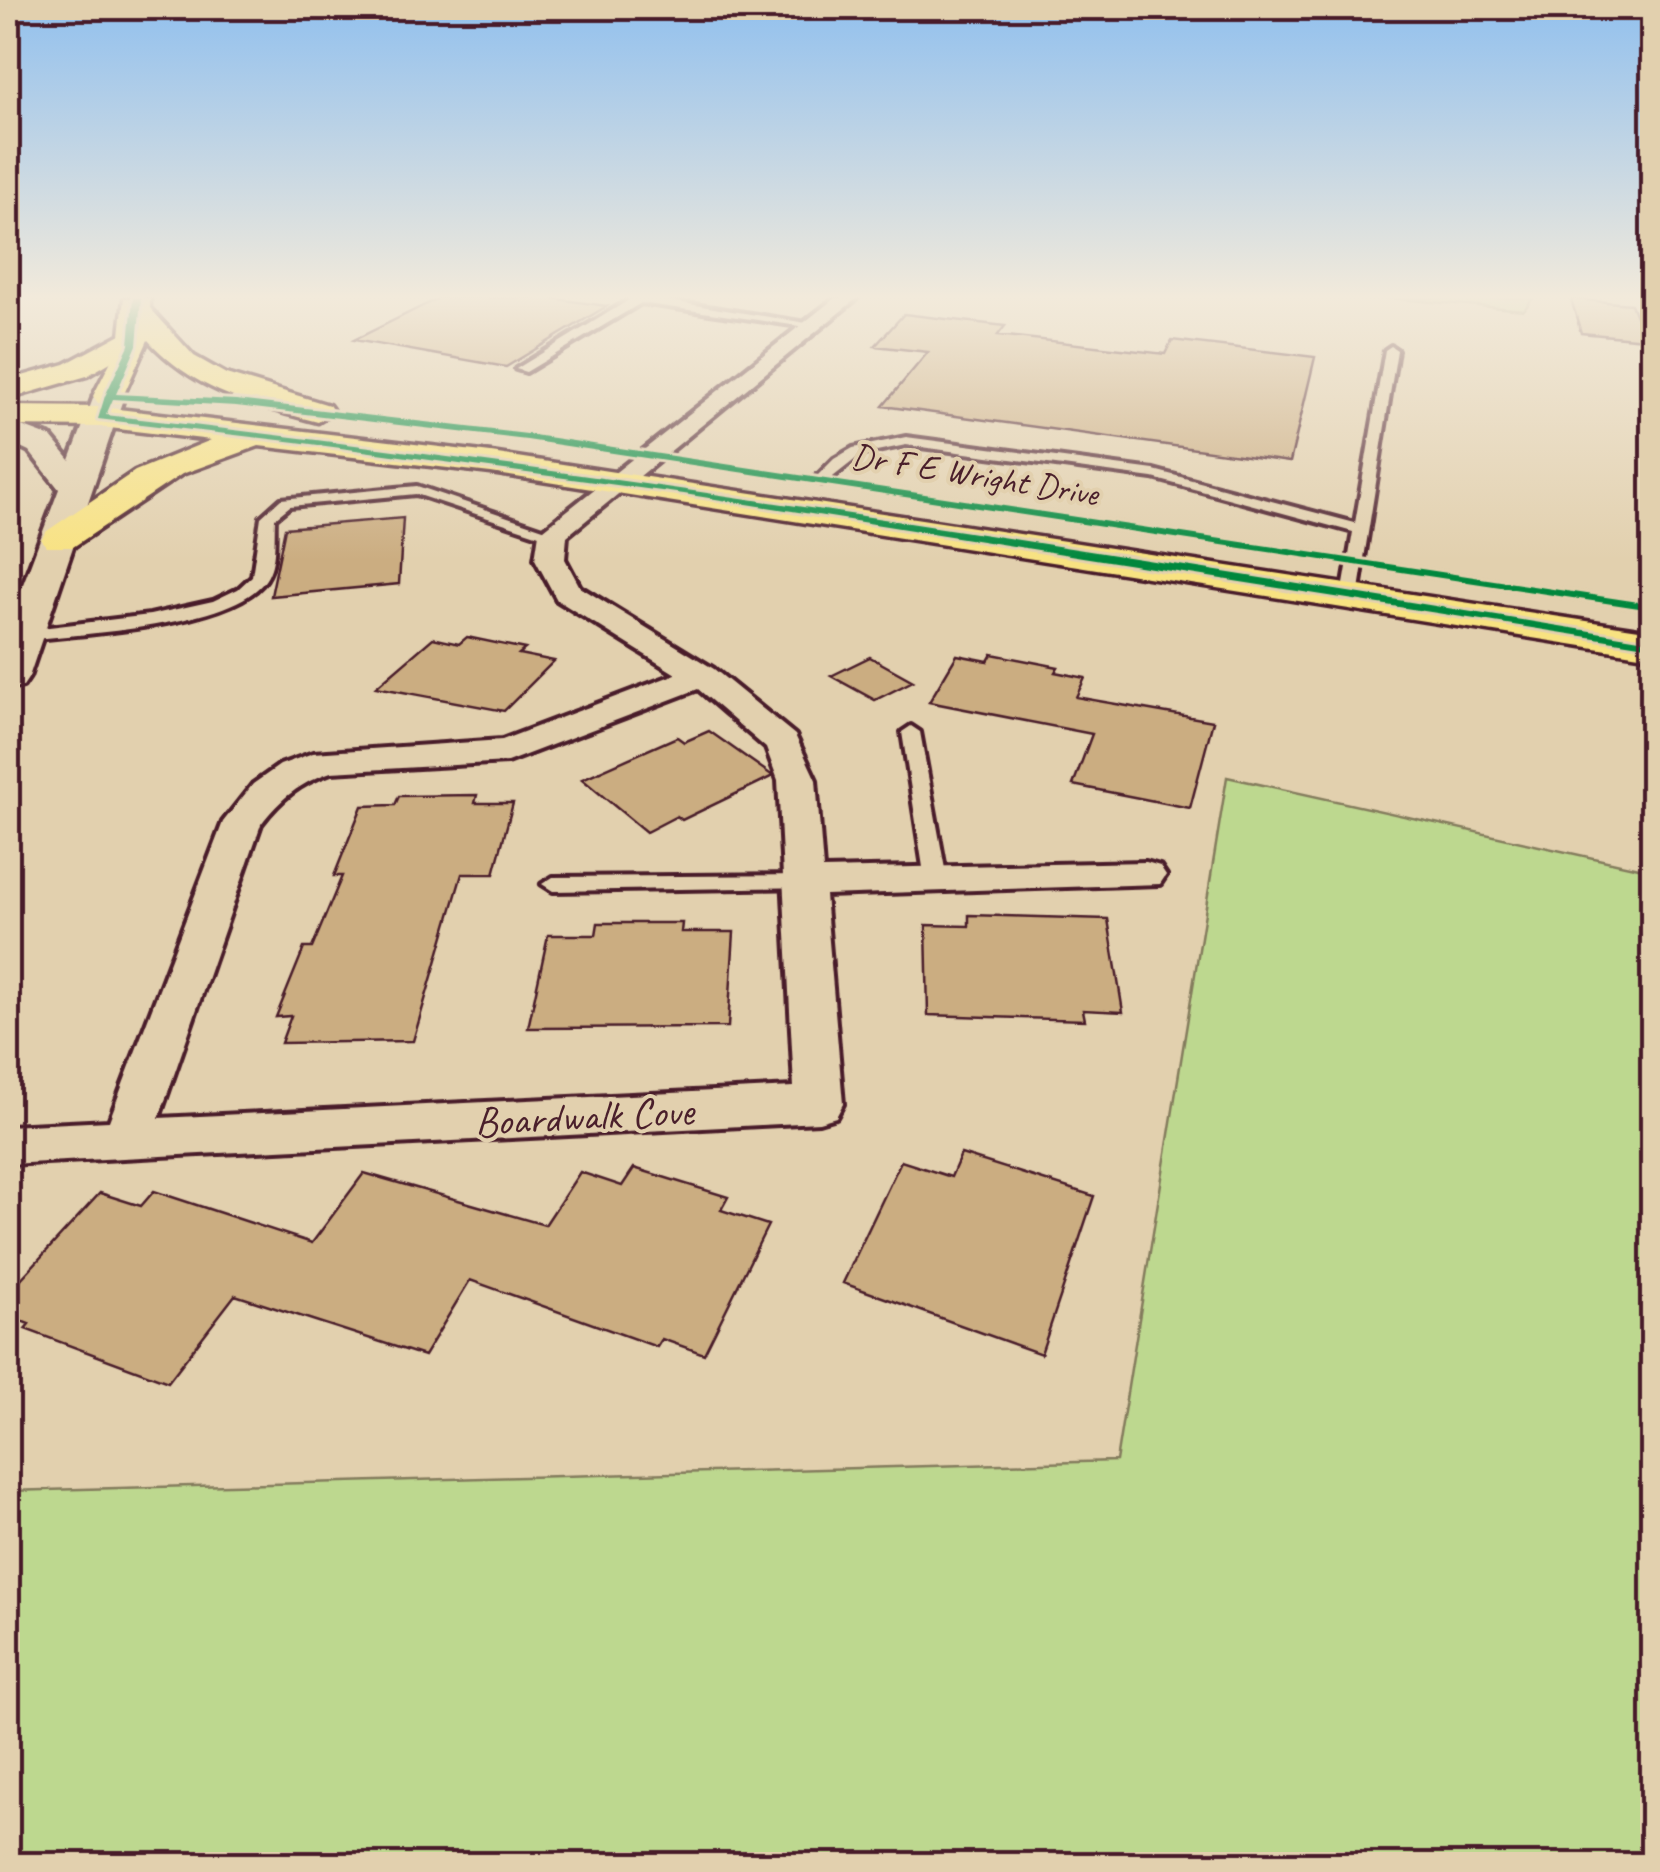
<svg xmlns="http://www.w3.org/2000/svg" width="1660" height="1872" font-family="Caveat,sans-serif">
  <rect width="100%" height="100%" fill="#e2d0ae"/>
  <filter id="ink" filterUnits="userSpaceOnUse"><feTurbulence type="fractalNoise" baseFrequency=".01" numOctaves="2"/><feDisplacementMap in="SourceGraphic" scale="20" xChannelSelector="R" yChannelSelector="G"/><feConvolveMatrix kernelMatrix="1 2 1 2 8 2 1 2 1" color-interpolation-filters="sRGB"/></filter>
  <g filter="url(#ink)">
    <!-- green -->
    <path fill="#bdd88f" stroke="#847c5d" stroke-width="2.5" d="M1387,298H1533L1524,310Z
      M1227,777L1652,871V1864H8V1491L1116,1461Z"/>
    <!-- building -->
    <path fill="#cbad81" stroke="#4a1f2b" stroke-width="2.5" d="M439,298H550L607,306L506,367L354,340Z
      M1571,299L1631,304L1645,339L1581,333Z
      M904,314L1005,326L998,335L1165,354L1172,340L1315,357L1290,462L883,406L928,352L875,346Z
      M403,518L399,584L271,596L285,528Z
      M467,637L525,649L519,654L554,661L504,711L376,687L433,638L459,644Z
      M992,654L1058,667L1055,672L1085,678L1076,697L1213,721L1190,808L1073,785L1092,734L929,702L957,655L988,661Z
      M870,657L913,681L875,700L831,676Z
      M709,731L773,776L682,820L677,816L646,832L582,779L677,737L684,742Z
      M477,795L475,803H513L494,874H462L413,1041L281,1043L291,1016L276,1017L304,948H312L342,876H334L362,806L395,805L399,796Z
      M969,915L1108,919L1123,1012L1083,1010L1085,1020L928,1015L926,925L969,926Z
      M598,923H682L681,932H734L728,1027L528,1028L548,935H596Z
      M961,1154L1094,1196L1041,1354L843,1283L901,1161L951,1177Z
      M634,1168L728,1197L721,1210L768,1225L704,1354L662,1339L657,1347L470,1280L424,1356L235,1295L168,1382L25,1329L29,1324L8,1316V1293L100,1193L141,1206L154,1191L312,1243L364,1173L545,1225L580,1172L622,1186Z"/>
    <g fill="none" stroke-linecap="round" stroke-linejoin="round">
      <defs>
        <path id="service" d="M627,298H652L819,325L813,328L641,303L526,372L516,369L629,300Z
          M1391,346L1397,350L1358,596L1350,601L1342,596L1353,532L1153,478L906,445L862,454L824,484L812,481L834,459L853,448L906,437L1154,470L1355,523L1385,350Z
          M417,486L561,535L548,538L416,494L290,506L275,518C274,537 277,563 266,579C235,627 79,634 24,640L15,635L24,630L150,615L213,601L238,589L252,576L261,517L281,499Z
          M911,726L920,732L947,880L936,887L925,880L902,732Z
          M805,875L816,882L813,887L553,891L542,884L553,877Z"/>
        <path id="minor" d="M835,298H857L567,536L565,559L580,587L714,669L795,735L816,780L823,869L1146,862L1160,866L1166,875L1160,884L825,895L843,1104L836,1117L819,1122L8,1164V1126L109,1121L223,822L253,784L280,765L313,753L502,740L676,674L557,600L535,559L539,533ZM698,689L766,748L778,780L794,1087L159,1118L261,824C281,798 300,783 331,772L507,762Z"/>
        <path id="tertiary" d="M109,387L124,396L29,677L23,686L8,689V624L59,489L29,451L8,441V421L51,437L70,460L94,396Z"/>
        <path id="primary" d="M124,298H150V308L194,356L226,374L329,405L334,412L318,422C252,405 194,391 148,340L120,403H98L93,396L119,345Z"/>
        <path id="trunk" d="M134,327L144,330L148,336L144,342L87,376L8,399V380L65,364Z
          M8,406L101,407L491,453L1652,631V657L491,473L259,446L182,474L73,547H47L41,539L47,531L135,471L211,440L101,427L8,426Z"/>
      </defs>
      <!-- service casing -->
      <use href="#service" stroke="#4a1f2b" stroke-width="8"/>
      <!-- minor casing -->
      <use href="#minor" stroke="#4a1f2b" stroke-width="8"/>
      <!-- tertiary casing -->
      <use href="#tertiary" stroke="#4a1f2b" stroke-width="8"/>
      <!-- primary casing -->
      <use href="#primary" stroke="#4a1f2b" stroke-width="7"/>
      <!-- trunk casing -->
      <use href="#trunk" stroke="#4a1f2b" stroke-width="7"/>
      <!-- service -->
      <use href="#service" fill="#e2d0ae" fill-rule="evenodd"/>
      <!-- minor -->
      <use href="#minor" fill="#e2d0ae" fill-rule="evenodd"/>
      <!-- tertiary -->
      <use href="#tertiary" fill="#e2d0ae" fill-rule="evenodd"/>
      <!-- primary -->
      <use href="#primary" fill="#f8e281" fill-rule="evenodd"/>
      <!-- trunk -->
      <use href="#trunk" fill="#f8e281" fill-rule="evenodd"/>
      <defs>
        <path id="cycleway" d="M133,298H141L137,345L116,394L236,400L527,434L1652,604V610L527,440L236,406L113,399L106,415C624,473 1138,558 1652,641V647L684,494L296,442L98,419L105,396L129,345Z"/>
      </defs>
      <!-- cycleway casing -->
      <use href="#cycleway" stroke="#e2d0ae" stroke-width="6"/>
      <!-- cycleway -->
      <use href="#cycleway" fill="#00873e" fill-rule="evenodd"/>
    </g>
  </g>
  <!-- sky -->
  <linearGradient id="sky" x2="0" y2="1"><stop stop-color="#91c0ee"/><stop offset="0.53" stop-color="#f2eadb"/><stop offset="1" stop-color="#f2eadb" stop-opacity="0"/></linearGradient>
  <rect width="1660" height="560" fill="url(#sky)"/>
  <g text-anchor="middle" stroke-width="8" stroke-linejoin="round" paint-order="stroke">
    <!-- far-street labels -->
    <g font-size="35" fill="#4a1f2b" stroke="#e2d0ae">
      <text transform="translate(975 474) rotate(9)" y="12">Dr F E Wright Drive</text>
    </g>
    <!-- street labels -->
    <g font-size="42" fill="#4a1f2b" stroke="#e2d0ae">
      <text transform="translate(584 1115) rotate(-3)" y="15">Boardwalk Cove</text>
    </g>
  </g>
  <!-- margin -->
  <rect width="1660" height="1872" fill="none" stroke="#e2d0ae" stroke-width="40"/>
  <rect x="20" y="20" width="1620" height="1832" fill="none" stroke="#4a1f2b" stroke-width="4" filter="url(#ink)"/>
</svg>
